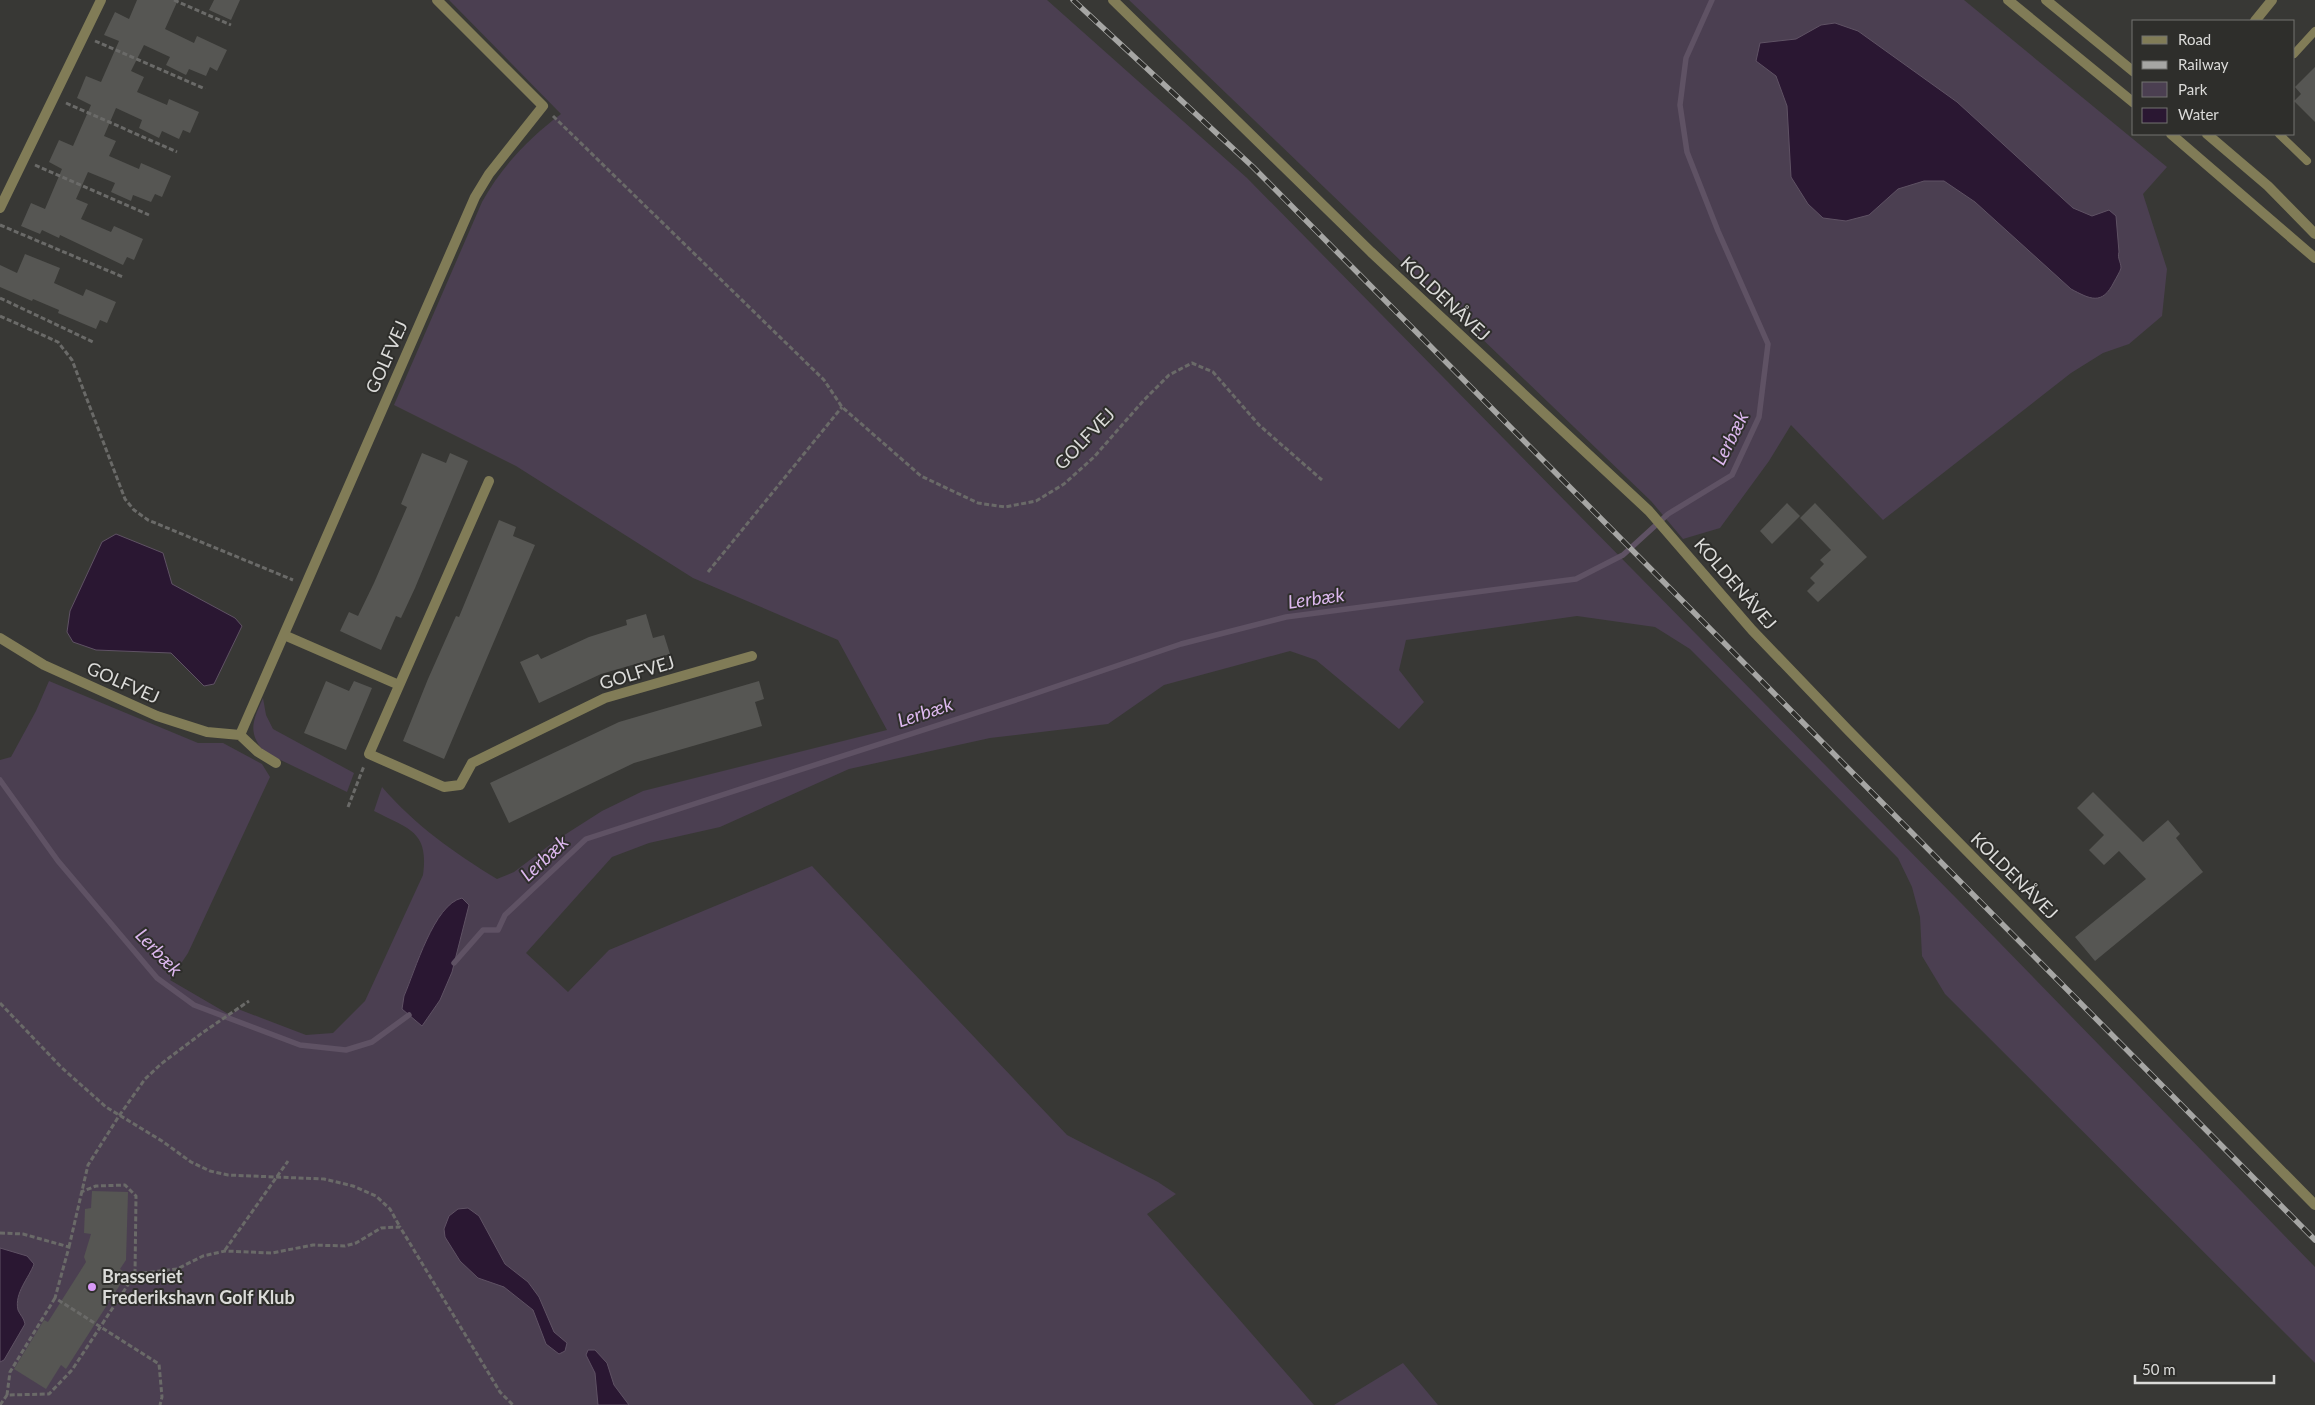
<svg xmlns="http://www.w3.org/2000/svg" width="2315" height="1405" font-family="Lato,sans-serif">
  <rect width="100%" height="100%" fill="#383835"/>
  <!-- green -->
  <path fill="#4b3f51" d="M449,0H1047L1247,178L1959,901L2315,1267V1363L1945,994L1922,956L1920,917L1912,887L1898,858L1690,649L1655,627L1577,616L1406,640L1399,670L1424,702L1399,729L1316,660L1290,651L1164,685L1108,724L990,738L849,769L720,827L649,843L612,857L526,953L568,992L609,950L812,866L1067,1135L1158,1182L1176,1194L1147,1214L1314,1405H0V760L11,757L36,711L49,681L198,743H223L262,764L270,777L188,953L170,980L230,1015L238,1009L306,1035L333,1033L365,1001L423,875C429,831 409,829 374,811L382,787C416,826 453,852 497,879L514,872L555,841L602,811L643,791L887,730L838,640L693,578L516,466L394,405L482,202C502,166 529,138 561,114Z
    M1129,0H1964L2167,167L2143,194L2167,269L2162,316L2129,344L2103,353L2071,373L1883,520L1791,425L1769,461L1720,528L1683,539L1651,501Z
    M263,698L266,715L273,729L354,773L347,792L264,752C247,731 253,721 263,698Z
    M1403,1363L1438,1405H1334Z"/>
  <!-- water -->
  <path fill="#2a1732" stroke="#5f5264" d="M1835,23L1858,31L1957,102L2073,208L2092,216L2109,210L2116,216L2119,252C2117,258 2121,262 2121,268C2120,272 2116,278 2114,282C2102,306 2090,299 2071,289L1975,202L1944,181H1924L1898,189L1869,215L1846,221L1823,218L1808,204L1791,177L1787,106L1776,76L1756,61L1760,43L1796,39L1821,25Z
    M116,534L163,553L172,584L235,618L242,626L214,684L204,686L171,653L96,650L73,642L67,632L70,611L102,542Z
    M462,898L469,905L452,972L440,1000L422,1026L402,1009L404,996C415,971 434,904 462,898Z
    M468,1208L479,1216L505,1264L528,1282L539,1297L554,1332L567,1343L565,1351L559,1354L546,1344L533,1310L504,1287L478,1278L460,1261L445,1237L444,1229L449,1216L458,1209Z
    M0,1248L27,1256L34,1264C29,1278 14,1293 18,1310C20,1315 24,1318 25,1324L4,1360L0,1362Z
    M588,1350H595L607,1363L614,1385L629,1405H598L595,1373L586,1355Z"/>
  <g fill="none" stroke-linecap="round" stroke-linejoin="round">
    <!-- stream -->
    <path stroke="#5f5264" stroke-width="5.5" d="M0,780L58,861L157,978L194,1005L300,1045L346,1050L372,1042L409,1015
      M454,963L483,930H498L505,915L586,839L1022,698L1181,644L1286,617L1576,579L1623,555L1668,514L1732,475L1759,417L1768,344L1718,231L1687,152L1680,105L1686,58L1712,0"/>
  </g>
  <!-- building -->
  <path fill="#565653" d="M137,0H178L165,29L194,43L197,36L227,50L217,71L210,67L206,76L189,69L186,75L166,65L170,57L144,45L131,71L144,77L137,92L167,105L169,99L199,112L190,133L183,130L179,139L162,131L159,138L139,128L142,120L116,108L104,136L116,141L109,156L139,169L141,163L171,176L162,197L155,194L151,202L133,195L131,201L111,192L115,183L88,172L76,199L88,204L81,219L111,232L114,226L143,239L134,260L127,257L123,265L60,235L59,238L42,230L40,234L21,226L31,203L45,209L62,169L49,162L59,140L73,146L91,105L77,98L86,76L101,82L119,41L104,35L115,12L129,19Z
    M214,0H240L231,20L209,10Z
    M2315,67V122L2294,101L2301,94L2295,87Z
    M25,254L60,268L54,283L83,296L86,289L116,302L107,323L100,320L96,329L58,313L59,310L33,299L32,301L0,287V265L17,273Z
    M422,453L446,463L450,453L468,461L415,588L401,618L396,616L381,650L340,631L349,612L358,616L374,583L407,507L401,504Z
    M1787,503L1800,516L1772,544L1760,531Z
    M1815,503L1867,557L1818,602L1807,591L1815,583L1810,578L1824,564L1820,560L1831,550L1800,518Z
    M499,520L516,527L513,536L535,545L444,759L403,741L428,679L456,616L459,617Z
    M646,614L653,638L664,635L670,654L601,674L539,703L520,662L538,654L541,659L589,637L627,625L626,620Z
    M326,681L349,691L354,681L372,688L346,750L304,733Z
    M759,681L764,699L755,702L762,726L634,763L509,823L490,783L619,722Z
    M2093,792L2143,842L2168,820L2180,834L2176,838L2203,872L2095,961L2075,937L2146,879L2119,851L2104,865L2089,850L2104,835L2077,808Z
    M92,1191L128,1192L126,1260L120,1269L127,1274L66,1369L61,1365L46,1389L14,1369L44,1320L48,1322L86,1262L84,1257L91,1234L84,1233L85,1209L91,1208Z"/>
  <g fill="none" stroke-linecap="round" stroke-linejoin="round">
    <!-- path -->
    <path stroke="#6a6a68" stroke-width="3" stroke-dasharray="5 2.5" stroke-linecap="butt" d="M174,0L231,25
      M95,41L205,89
      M66,103L177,152
      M553,116L824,380L842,407L921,476L978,503L1005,507L1036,501L1064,484L1094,457L1144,400L1169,375L1192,363L1213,372L1259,425L1322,480
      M35,165L149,215
      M0,225L123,277
      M0,298L93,342
      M0,316L58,342L72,360L125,499L134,510L148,520L293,580
      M708,572L842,407
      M348,807L364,766
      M0,1003L61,1067L106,1107L162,1141L191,1162L210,1171L228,1175L324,1179L353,1186L376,1196L390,1209L400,1227
      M0,1233L23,1234L69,1247L55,1298L159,1364L162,1397L160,1405
      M69,1247L88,1165L119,1116L145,1079L161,1064L202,1033L249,1001
      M225,1250L288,1161
      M135,1274L177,1269L203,1256L225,1251L272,1253L313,1245L345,1246L356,1243L381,1228L400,1227L500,1392L513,1405
      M55,1298L10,1372L7,1395L49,1394L72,1370L135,1274L136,1196L125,1185L96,1186L81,1192
      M0,1405L7,1395"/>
    <!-- service -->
    <path stroke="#817c57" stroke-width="8" d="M2294,54L2315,31
      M2279,134L2307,161"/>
    <!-- minor -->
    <path stroke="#817c57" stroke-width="10" d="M1113,0L1371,252L1649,511L1752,630L1848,730L2315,1205
      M2171,134L2315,258
      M2207,134L2268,186L2315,234
      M0,208L101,0
      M489,481L369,754L444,787L460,785L472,763L605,698L752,656
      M284,635L399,685
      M0,638L44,665L157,716L207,732L240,735
      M276,763L258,752L240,735L475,197L489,174L543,106L437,0"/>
    <!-- tertiary -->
    <path stroke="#817c57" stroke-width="10" d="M2008,0L2134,103
      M2046,0L2134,72
      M2255,21L2272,0"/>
    <defs>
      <path id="rail" d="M1073,0L1253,167L2315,1240"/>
    </defs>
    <!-- rail casing -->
    <use href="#rail" stroke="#a6a6a4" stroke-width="5.5"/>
    <!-- rail -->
    <use href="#rail" stroke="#2e2e2b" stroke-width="4" stroke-dasharray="11" stroke-linecap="butt"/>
  </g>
  <!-- markers -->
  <circle fill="#d99af7" stroke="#2e2e2b" stroke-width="2" cx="92" cy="1287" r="5"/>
  <g text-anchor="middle" stroke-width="4" stroke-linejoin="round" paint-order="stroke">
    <!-- street labels -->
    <g font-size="18" fill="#dbdbd9" stroke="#2e2e2b">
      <text transform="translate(1445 299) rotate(43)" y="6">KOLDENÅVEJ</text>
      <text transform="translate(387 357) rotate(-66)" y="6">GOLFVEJ</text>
      <text transform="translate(1085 439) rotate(-46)" y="6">GOLFVEJ</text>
      <text transform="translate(1735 584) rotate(49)" y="6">KOLDENÅVEJ</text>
      <text transform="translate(637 673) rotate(-17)" y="6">GOLFVEJ</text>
      <text transform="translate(123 683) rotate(24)" y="6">GOLFVEJ</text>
      <text transform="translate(2014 876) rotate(45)" y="6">KOLDENÅVEJ</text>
    </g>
    <!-- poi labels -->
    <g font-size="18" font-weight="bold" fill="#dbdbd9" stroke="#2e2e2b" text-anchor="start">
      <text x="102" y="1283">Brasseriet<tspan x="102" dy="21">Frederikshavn Golf Klub</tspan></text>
    </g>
    <!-- water labels -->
    <g font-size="19" font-style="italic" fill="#ddb8ef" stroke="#2e2e2b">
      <text transform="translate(1730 438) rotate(-63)" y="7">Lerbæk</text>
      <text transform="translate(1316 598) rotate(-8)" y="7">Lerbæk</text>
      <text transform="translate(925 712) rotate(-18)" y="7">Lerbæk</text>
      <text transform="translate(544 858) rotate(-43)" y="7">Lerbæk</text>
      <text transform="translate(159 952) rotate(46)" y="7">Lerbæk</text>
    </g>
  </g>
  <!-- legend -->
  <rect x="2132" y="20" width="162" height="115" fill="#2e2e2b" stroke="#737371"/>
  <rect x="2142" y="36" width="25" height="8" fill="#817c57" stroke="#737371"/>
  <text x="2178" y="45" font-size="15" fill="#dbdbd9">Road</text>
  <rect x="2142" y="61" width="25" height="8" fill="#a6a6a4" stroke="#737371"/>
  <text x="2178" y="70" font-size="15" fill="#dbdbd9">Railway</text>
  <rect x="2142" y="82" width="25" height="15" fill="#4b3f51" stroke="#737371"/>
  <text x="2178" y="95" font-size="15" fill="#dbdbd9">Park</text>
  <rect x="2142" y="108" width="25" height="15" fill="#2a1732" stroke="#737371"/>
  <text x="2178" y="120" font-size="15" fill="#dbdbd9">Water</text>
  <!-- scale -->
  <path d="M2135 1375v8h139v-8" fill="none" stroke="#dbdbd9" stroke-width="2.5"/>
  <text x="2142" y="1375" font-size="15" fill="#dbdbd9" stroke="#2e2e2b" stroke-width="4" paint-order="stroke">50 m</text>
</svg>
